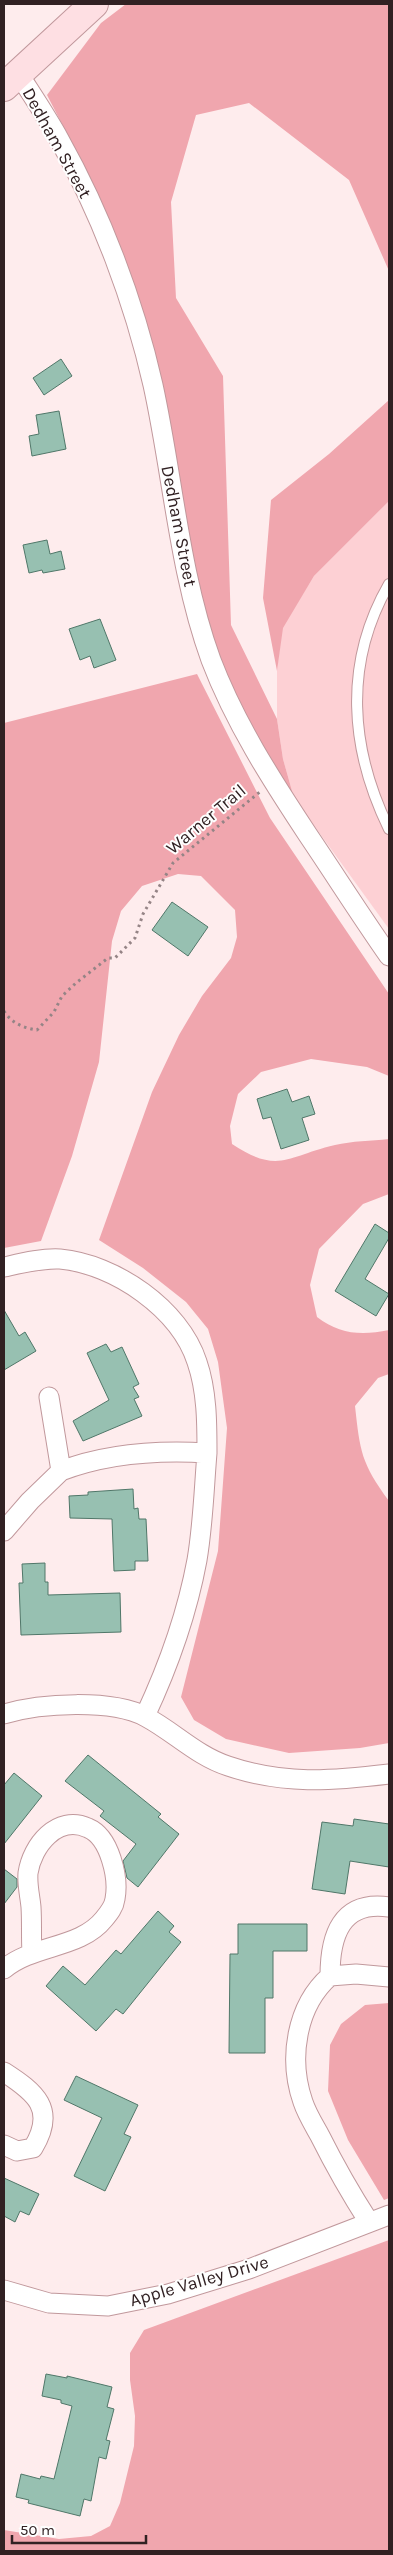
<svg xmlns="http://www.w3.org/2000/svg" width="393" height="2555" font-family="Karla,sans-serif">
  <rect width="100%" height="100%" fill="#feeced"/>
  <!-- green -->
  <path fill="#fdd0d4" d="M389,501V929L294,798L283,759L277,719V671L282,628L314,576Z"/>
  <!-- forest -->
  <path fill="#f0a6ae" d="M126,4H389V271L349,180L249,103L196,115L171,202L176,298L223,376L231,625L277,719L283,759L294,798L241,715L211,646L125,272L94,186L47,95L101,23Z
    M389,400V501L314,576L283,628L277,671L263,598L271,500L329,454Z
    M197,674L270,818L389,994V1076L367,1067L311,1059L261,1072L238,1094L230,1126L232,1144C279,1175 287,1156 335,1145C352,1141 371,1141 389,1139V1194L363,1204L319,1249L310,1285L317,1317C339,1334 361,1336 389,1330V1374L378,1378L355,1406C360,1451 361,1463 389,1501V1743L360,1748L289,1753L226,1739L194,1720L181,1697L218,1551L227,1428L218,1362L208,1329L186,1302L143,1268L99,1240L152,1092L179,1035L202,996L231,958L237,937L235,910L201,876L178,874L142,886L121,911L112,941L99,1062L72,1156L41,1241L4,1248V723Z
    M389,2003V2198L384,2200L348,2140L328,2091L330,2045L341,2024L365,2005Z
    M389,2240V2551H4V2530L59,2539L91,2536L110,2526L120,2503L134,2446L135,2416L130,2380V2353L144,2330Z"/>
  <!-- building -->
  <path fill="#97c0b1" stroke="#507769" d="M61,359L72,376L44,395L33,378Z
    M59,411L66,449L32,456L29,436L39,434L36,415Z
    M47,540L50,554L61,551L65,569L43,573L42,570L29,573L23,545Z
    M100,619L116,660L94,668L90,656L80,660L69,629Z
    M172,902L208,927L188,956L152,930Z
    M287,1089L292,1102L309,1096L315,1114L302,1118L309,1140L281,1149L271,1117L263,1119L257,1099Z
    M375,1224L389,1233V1238L365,1279L389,1294L376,1316L335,1291Z
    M4,1310L19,1336L25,1332L36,1351L4,1370Z
    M106,1344L111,1352L122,1347L139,1384L133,1387L139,1397L134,1399L142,1416L83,1441L73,1421L109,1400L87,1353Z
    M133,1489L134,1509L138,1508L139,1519H146L148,1561H135V1570L114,1571L112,1519L70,1518L69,1496L88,1495V1492Z
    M45,1563V1582H48V1595L120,1593L121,1632L21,1635L19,1583H23L22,1564Z
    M88,1755L161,1814L158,1817L179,1834L138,1887L127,1878L123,1861L136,1844L100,1816L104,1811L65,1781Z
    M14,1773L42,1796L4,1844V1785Z
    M354,1819L389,1824V1867L350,1861L345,1894L312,1889L322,1822L353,1826Z
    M4,1869L17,1879V1887L4,1904Z
    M158,1911L174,1926L169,1932L181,1942L123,2014L116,2009L96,2031L46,1986L63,1966L85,1985L116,1950L121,1954Z
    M238,1924H307V1951H273V1998H265V2053H229L230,1954H238Z
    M76,2076L138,2105L124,2134L131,2137L105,2191L74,2176L102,2118L64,2100Z
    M4,2178L39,2194L29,2215L20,2211L15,2222L4,2216Z
    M46,2374L67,2378V2376L112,2387L107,2407L114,2409L106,2440L110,2441L106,2459L99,2457L91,2501L84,2499L80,2516L28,2503L29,2500L16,2497L21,2474L40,2479L41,2476L54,2479L72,2406L61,2403V2400L42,2396Z"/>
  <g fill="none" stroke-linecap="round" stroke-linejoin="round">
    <defs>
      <path id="service" d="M389,584C343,664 350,749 389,829"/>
      <path id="minor" d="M18,73C32,95 47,117 59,139C101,214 134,301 153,385C173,476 179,572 211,660C235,723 271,779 308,835C335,875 361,916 389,956
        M4,1267C22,1263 42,1258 60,1259C115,1264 180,1309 197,1362C207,1391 207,1423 207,1453C157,1450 108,1453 61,1471
        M4,1531L30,1501L61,1471L49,1397
        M4,1714C41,1703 112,1699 146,1717C174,1732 197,1756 228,1766C284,1785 331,1781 389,1774
        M145,1716C168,1667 187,1614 197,1560C203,1525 204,1489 207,1453
        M4,1969C34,1944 80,1949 104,1919C109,1913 114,1907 115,1899C119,1878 110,1837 88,1828C57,1814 32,1846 28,1873C27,1885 30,1896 31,1907C32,1923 31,1938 32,1953
        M330,1976C330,1936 341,1900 389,1907
        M4,2072C35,2092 57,2109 33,2148L17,2151L4,2145
        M369,2222C351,2194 335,2166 320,2136C314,2125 307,2114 303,2102C288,2059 296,2006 330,1976L356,1974L389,1977
        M4,2290L49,2303L108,2306L168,2294L249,2269L389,2215"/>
      <path id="secondary" d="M4,87L94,4"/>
    </defs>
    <!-- service casing -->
    <use href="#service" stroke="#c1989c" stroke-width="12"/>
    <!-- minor casing -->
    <use href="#minor" stroke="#c1989c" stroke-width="21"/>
    <!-- secondary casing -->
    <use href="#secondary" stroke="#c1989c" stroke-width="30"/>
    <!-- path -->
    <path stroke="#958486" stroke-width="3" stroke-dasharray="2.5 4" stroke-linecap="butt" d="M4,1011C11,1023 24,1028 37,1030L54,1012L62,996L76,983L108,958H115L135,938L143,914L173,863L261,791"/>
    <!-- service -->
    <use href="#service" stroke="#fff" stroke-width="10"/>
    <!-- minor -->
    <use href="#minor" stroke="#fff" stroke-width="19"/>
    <!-- secondary -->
    <use href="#secondary" stroke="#fedfe3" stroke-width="28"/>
  </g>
  <g text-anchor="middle" stroke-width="4" stroke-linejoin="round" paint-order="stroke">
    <!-- street labels -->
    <g font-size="18" fill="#312123" stroke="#fefefe">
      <text transform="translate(57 143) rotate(61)" y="6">Dedham Street</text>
      <text transform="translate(179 526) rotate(79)" y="6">Dedham Street</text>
      <text transform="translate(206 819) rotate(-40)" y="6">Warner Trail</text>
      <text transform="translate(199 2281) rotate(-16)" y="6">Apple Valley Drive</text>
    </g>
  </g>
  <!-- border -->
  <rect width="393" height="2555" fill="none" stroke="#312123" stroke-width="10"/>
  <!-- scale -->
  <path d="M12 2535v8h134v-8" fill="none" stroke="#312123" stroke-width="2.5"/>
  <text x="20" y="2535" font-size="15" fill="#312123" stroke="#fefefe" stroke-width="4" paint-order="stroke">50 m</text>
</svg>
